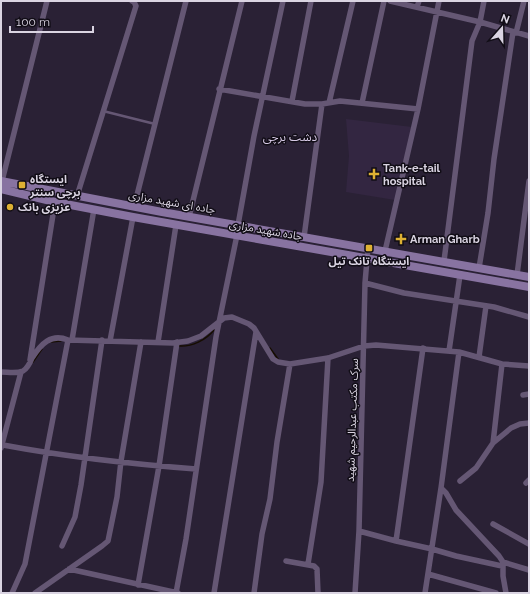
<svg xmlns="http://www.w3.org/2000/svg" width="530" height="594" font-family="Raleway,'Noto Sans Arabic',sans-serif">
  <rect width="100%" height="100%" fill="#2a2135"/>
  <!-- built -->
  <path fill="#332641" d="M346,119L412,127L395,200L346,192L349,156Z"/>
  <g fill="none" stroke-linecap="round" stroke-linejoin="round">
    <!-- stream -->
    <path stroke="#160d00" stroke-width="1.5" d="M51,342L61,341
      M179,346C192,347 206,340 214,330
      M270,348L278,359
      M33,362L42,349"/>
    <!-- lane -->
    <path stroke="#655774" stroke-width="2.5" d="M103,111L155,124"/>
    <!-- street -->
    <path stroke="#655774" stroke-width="5.5" d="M390,1L480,22L529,36
      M417,7L419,1
      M516,33L524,1
      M219,89L305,104H322L340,101L418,109
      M292,101L311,1
      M329,103L353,1
      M362,103L384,1
      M2,181L47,1
      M77,196L136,6L134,2L132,1
      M134,207L186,1
      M189,217L242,1
      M238,225L254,136L283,1
      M304,237L322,104
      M385,251L418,109L439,1
      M444,261L472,41L480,22L484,1
      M479,268L488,213L494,159L513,32
      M517,275L529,181
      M365,283L404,293L494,307L529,317
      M72,340L94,209
      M110,341L133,217
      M158,342L176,225
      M449,351L460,275
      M459,352L441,488L446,493L456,510L499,556L503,562L529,570
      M479,357L486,306
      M30,360L55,202
      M1,372C8,372 16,374 23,371C28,368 30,363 32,358C41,344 51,333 68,340L173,343L188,341L201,336L224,318L232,317L249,324L254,328L273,359L278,362L290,364L328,358L364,346L376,345L459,352L502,364L529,366
      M523,395L529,394
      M493,443L502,364
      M3,445C67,457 131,464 196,469
      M1,448L21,372
      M460,481L476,468L493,443L511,428L520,424L529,423
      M526,483L529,480
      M493,524L529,544
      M359,531L396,541L432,549L456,556L502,566
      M396,541L423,348
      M62,546L75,517L81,485L102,340
      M286,561L314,566L317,569L318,593
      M308,564L321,482L328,358
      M503,564V576L506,593
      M69,569L178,593
      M428,574L496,593
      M138,585L159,466L177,342
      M12,593L25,564L68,340
      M35,593L102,546L108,541L117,497L121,461L141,342
      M176,593L186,539L216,337L237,235
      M214,593L256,332
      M254,593L262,534L270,499L277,442L290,364
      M355,593L359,531L365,283L368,248
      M425,593L441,488"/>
    <!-- secondary -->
    <path stroke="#8873a1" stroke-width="8" d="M1,181L162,212L529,277
      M1,189L55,202L133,217L529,287"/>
  </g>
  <!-- markers -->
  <g fill="#deb133" stroke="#110d16" stroke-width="1.5">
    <path d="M372 168h4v4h4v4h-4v4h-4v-4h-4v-4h4z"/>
    <rect x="18" y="181" width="8" height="8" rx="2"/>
    <circle cx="10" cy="207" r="4"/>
    <path d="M399 233h4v4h4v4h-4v4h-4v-4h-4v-4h4z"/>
    <rect x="365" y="244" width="8" height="8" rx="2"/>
  </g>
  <g text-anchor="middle" stroke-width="3" stroke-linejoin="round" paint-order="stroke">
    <!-- poi labels -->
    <g font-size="11" font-weight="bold" fill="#dad4e2" stroke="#110d16" text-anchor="start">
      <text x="383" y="172">Tank-e-tail<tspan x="383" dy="13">hospital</tspan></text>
      <text x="30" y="183">ایستگاه<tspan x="30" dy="13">برچی سنتر</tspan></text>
      <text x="18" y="211">عزیزی بانک</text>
      <text x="410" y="243">Arman Gharb</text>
      <text x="369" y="265" text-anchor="middle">ایستگاه تانک تیل</text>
    </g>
    <!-- street labels -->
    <g font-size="11" fill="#dad4e2" stroke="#110d16">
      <text transform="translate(172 202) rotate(10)" y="4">جاده ای شهید مزاری</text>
      <text transform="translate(266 230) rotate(10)" y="4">جاده شهید مزاری</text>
      <text transform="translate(352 420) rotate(-88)" y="4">سرک مکتب عبدالرحیم شهید</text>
    </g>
    <!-- neighbourhood labels -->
    <g font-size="12" fill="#d6c9e5" stroke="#110d16">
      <text x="290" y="141">دشت برچی</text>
    </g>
  </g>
  <!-- border -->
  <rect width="530" height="594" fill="none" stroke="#dad4e2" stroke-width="4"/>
  <!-- north arrow -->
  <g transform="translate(502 28) rotate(20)" stroke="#110d16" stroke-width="3" paint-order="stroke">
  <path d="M0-3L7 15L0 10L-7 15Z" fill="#dad4e2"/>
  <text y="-6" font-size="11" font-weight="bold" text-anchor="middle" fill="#dad4e2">N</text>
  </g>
  <!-- scale -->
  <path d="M10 26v6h83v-6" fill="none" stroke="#dad4e2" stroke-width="2"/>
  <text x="16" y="26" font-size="12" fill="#dad4e2" stroke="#110d16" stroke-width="3" paint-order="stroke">100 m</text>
</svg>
